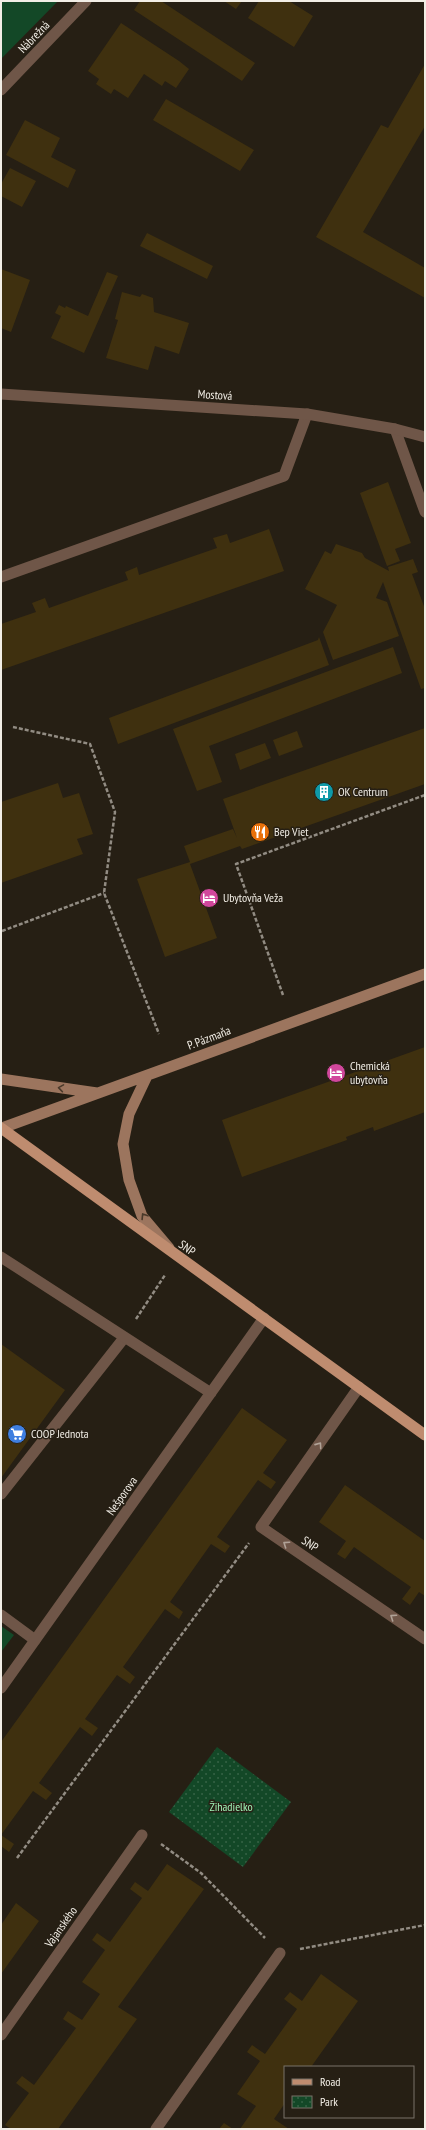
<svg xmlns="http://www.w3.org/2000/svg" width="426" height="2130" font-family="'PT Sans Narrow',sans-serif">
  <defs>
    <pattern id="park-dots" width="8" height="8" patternUnits="userSpaceOnUse"><rect width="8" height="8" fill="#134827"/><path d="M2 2h.1M6 6h.1" fill="none" stroke="#366346" stroke-width="1.8" stroke-linecap="round"/></pattern>
  </defs>
  <rect width="100%" height="100%" fill="#261f14"/>
  <!-- grass -->
  <path fill="#134827" d="M1,1H58L1,59Z
    M1,1626L14,1635L1,1652Z"/>
  <!-- park -->
  <path fill="url(#park-dots)" d="M217,1747L291,1802L243,1867L169,1812Z"/>
  <!-- building -->
  <path fill="#3f300f" d="M140,1H161L255,63L242,81L134,10Z
    M224,1H242L236,9Z
    M259,1H289L313,16L294,47L248,18Z
    M121,23L179,61L189,69L176,88L165,81L162,86L144,74L128,98L114,89L111,94L96,84L99,79L88,71Z
    M425,64V126L363,232L425,268V298L316,237L381,125L388,128Z
    M166,99L254,150L240,171L153,120Z
    M25,120L60,138L51,157L76,170L68,188L6,155Z
    M10,168L36,181L22,207L1,196V184Z
    M147,233L213,266L207,279L140,246Z
    M1,269L30,280L11,332L1,328Z
    M107,272L118,276L84,353L51,338L61,316L55,313L59,305L65,308L66,306L88,316Z
    M122,292L140,297L142,294L153,298L154,312L189,323L179,354L155,346L148,370L106,358L118,320L115,319Z
    M388,482L411,543L395,549L400,561L387,566L360,493Z
    M269,529L284,571L1,670V624L36,612L32,603L45,598L49,608L128,580L125,572L137,567L139,575L217,548L213,538L227,534L230,543Z
    M336,544L362,553L365,558L389,571L388,567L413,559L418,572L412,574L425,609V688L421,689L383,582L376,598L387,602L399,636L333,660L323,632L337,605L305,589L325,551L331,554Z
    M319,637L329,665L118,744L109,718L318,640Z
    M393,647L402,673L209,746L222,782L197,791L173,729Z
    M425,728V784L242,849L240,846L190,864L217,938L165,957L137,879L190,862L184,846L233,829L237,838L223,799Z
    M297,731L303,747L279,756L273,740Z
    M265,743L271,758L240,770L235,754Z
    M58,783L63,798L79,793L93,834L77,839L83,854L1,883V802Z
    M425,1047V1112L374,1131L373,1127L346,1137L347,1140L242,1177L222,1120Z
    M1,1344L65,1390L1,1478Z
    M242,1408L287,1440L263,1473L276,1482L271,1489L258,1480L217,1537L230,1546L225,1553L211,1544L170,1602L183,1612L179,1619L165,1609L123,1667L135,1677L130,1684L117,1675L85,1719L98,1728L92,1736L80,1727L39,1783L52,1793L46,1800L33,1791L1,1835L14,1844L9,1852L1,1846V1742Z
    M345,1485L425,1541V1596L419,1592L410,1605L402,1599L411,1587L385,1569L354,1547L345,1559L337,1554L346,1541L319,1522Z
    M167,1864L204,1889L118,2007L137,2019L58,2129H11L5,2125L29,2093L16,2083L22,2076L34,2085L76,2028L63,2019L68,2011L82,2020L100,1994L82,1982L105,1950L92,1940L97,1933L110,1942L142,1898L130,1889L135,1882L148,1891Z
    M16,1903L39,1921L1,1974V1925Z
    M321,1974L358,2001L311,2067H285V2103L274,2119L289,2129H240L256,2106L237,2094L260,2061L247,2052L252,2045L265,2054L297,2009L284,1999L290,1992L302,2001Z
    M224,2123L233,2129H219Z"/>
  <g fill="none" stroke-linecap="round" stroke-linejoin="round">
    <!-- path -->
    <path stroke="#928c83" stroke-width="2.5" stroke-dasharray="4 2" stroke-linecap="butt" d="M13,727L90,744L115,812L104,893L159,1034
      M2,931L104,893
      M283,995L236,864L425,795
      M136,1319L165,1275
      M161,1844L201,1873L265,1938
      M17,1858L249,1543
      M300,1949L425,1925"/>
    <!-- service -->
    <path stroke="#6f5648" stroke-width="11" d="M395,429L425,512
      M1,577L284,476L307,414
      M1,1494L124,1338
      M1,1615L35,1640"/>
    <!-- minor -->
    <path stroke="#6f5648" stroke-width="11" d="M1,90L86,1
      M1,394L307,414L395,429L425,437
      M1,1257L211,1393
      M359,1387L261,1527L425,1639
      M1,1688L264,1318
      M1,2035L142,1835
      M156,2129L280,1953"/>
    <!-- secondary -->
    <path stroke="#9c755e" stroke-width="11" d="M147,1076L129,1114L123,1144L129,1180L142,1216L169,1248
      M1,1079L97,1093
      M2,1128L425,974"/>
    <!-- primary -->
    <path stroke="#bf8c6f" stroke-width="11" d="M1,1128L425,1435"/>
  </g>
  <!-- one-way arrows -->
  <defs><path id="oneway-chevron" d="M-2-3.5L2.5 0L-2 3.5" fill="none" stroke-width="1.6" stroke-linecap="round" stroke-linejoin="round"/></defs>
  <g stroke="#49392a">
    <use href="#oneway-chevron" transform="translate(61 1088) rotate(-171)"/>
    <use href="#oneway-chevron" transform="translate(144 1216) rotate(-122)"/>
  </g>
  <g stroke="#b0a297">
    <use href="#oneway-chevron" transform="translate(319 1445) rotate(-55)"/>
    <use href="#oneway-chevron" transform="translate(286 1544) rotate(-146)"/>
    <use href="#oneway-chevron" transform="translate(393 1617) rotate(-146)"/>
  </g>
  <!-- icons -->
  <defs>
    <symbol id="building-disc" viewBox="-11 -11 22 22"><circle r="9.5" fill="#0f9aa8" stroke="#261f14"/><path d="M-4-6H4V6H1V3H-1V6H-4ZM-2.5-4.3h1.7v1.8h-1.7ZM.8-4.3h1.7v1.8H.8ZM-2.5-1h1.7V.8h-1.7ZM.8-1h1.7V.8H.8Z" fill="#fff"/></symbol>
    <symbol id="restaurant-disc" viewBox="-11 -11 22 22"><circle r="9.5" fill="#e8710a" stroke="#261f14"/><path d="M-5-6h1v4h1v-4h1v4h1v-4h1v5L-1.5 .5V6h-2V.5L-5-1ZM5-6V6H3V1.5H1.5Q1.5-4 5-6Z" fill="#fff"/></symbol>
    <symbol id="hotel-disc" viewBox="-11 -11 22 22"><circle r="9.5" fill="#d1479c" stroke="#261f14"/><path d="M-6-4.5h1.5V1H6V5H4.5V3h-9V5H-6ZM-4 0a1.8 1.8 0 1 1 3.6 0ZM.5 0V-2.5h3Q6-2.5 6 0Z" fill="#fff"/></symbol>
    <symbol id="supermarket-disc" viewBox="-11 -11 22 22"><circle r="9.5" fill="#3f7fe0" stroke="#261f14"/><path d="M-6-5.5h2.5l.6 2H6L4.5 2H-2.5L-4.4-4H-6ZM-1.5 3.2a1.3 1.3 0 1 0 .1 0ZM3 3.2a1.3 1.3 0 1 0 .1 0Z" fill="#fff"/></symbol>
  </defs>
  <g fill-rule="evenodd">
    <use href="#building-disc" x="313" y="781" width="22" height="22"/>
    <use href="#restaurant-disc" x="249" y="821" width="22" height="22"/>
    <use href="#hotel-disc" x="198" y="887" width="22" height="22"/>
    <use href="#hotel-disc" x="325" y="1062" width="22" height="22"/>
    <use href="#supermarket-disc" x="6" y="1423" width="22" height="22"/>
  </g>
  <g text-anchor="middle" stroke-width="3" stroke-linejoin="round" paint-order="stroke">
    <!-- street labels -->
    <g font-size="12" fill="#f2eee6" stroke="#261f14">
      <text transform="translate(34 37) rotate(-46)" y="4">Nábrežná</text>
      <text transform="translate(215 395) rotate(3)" y="4">Mostová</text>
      <text transform="translate(209 1038) rotate(-21)" y="4">P. Pázmaňa</text>
      <text transform="translate(187 1248) rotate(36)" y="4">SNP</text>
      <text transform="translate(122 1496) rotate(-55)" y="4">Nešporova</text>
      <text transform="translate(310 1544) rotate(34)" y="4">SNP</text>
      <text transform="translate(61 1927) rotate(-55)" y="4">Vajanského</text>
    </g>
    <!-- poi labels -->
    <g font-size="12" fill="#f2eee6" stroke="#261f14" text-anchor="start">
      <text x="338" y="796">OK Centrum</text>
      <text x="274" y="836">Bep Viet</text>
      <text x="223" y="902">Ubytovňa Veža</text>
      <text x="350" y="1070">Chemická<tspan x="350" dy="14">ubytovňa</tspan></text>
      <text x="31" y="1438">COOP Jednota</text>
    </g>
    <!-- park labels -->
    <g font-size="12" fill="#a0f4b7" stroke="#261f14">
      <text x="231" y="1811">Žihadielko</text>
    </g>
  </g>
  <!-- border -->
  <rect width="426" height="2130" fill="none" stroke="#f2eee6" stroke-width="4"/>
  <!-- legend -->
  <rect x="284" y="2066" width="130" height="52" fill="#261f14" stroke="#787268"/>
  <rect x="292" y="2079" width="20" height="6" fill="#bf8c6f" stroke="#787268"/>
  <text x="320" y="2086" font-size="12" fill="#f2eee6">Road</text>
  <rect x="292" y="2096" width="20" height="12" fill="url(#park-dots)" stroke="#787268"/>
  <text x="320" y="2106" font-size="12" fill="#f2eee6">Park</text>
</svg>
